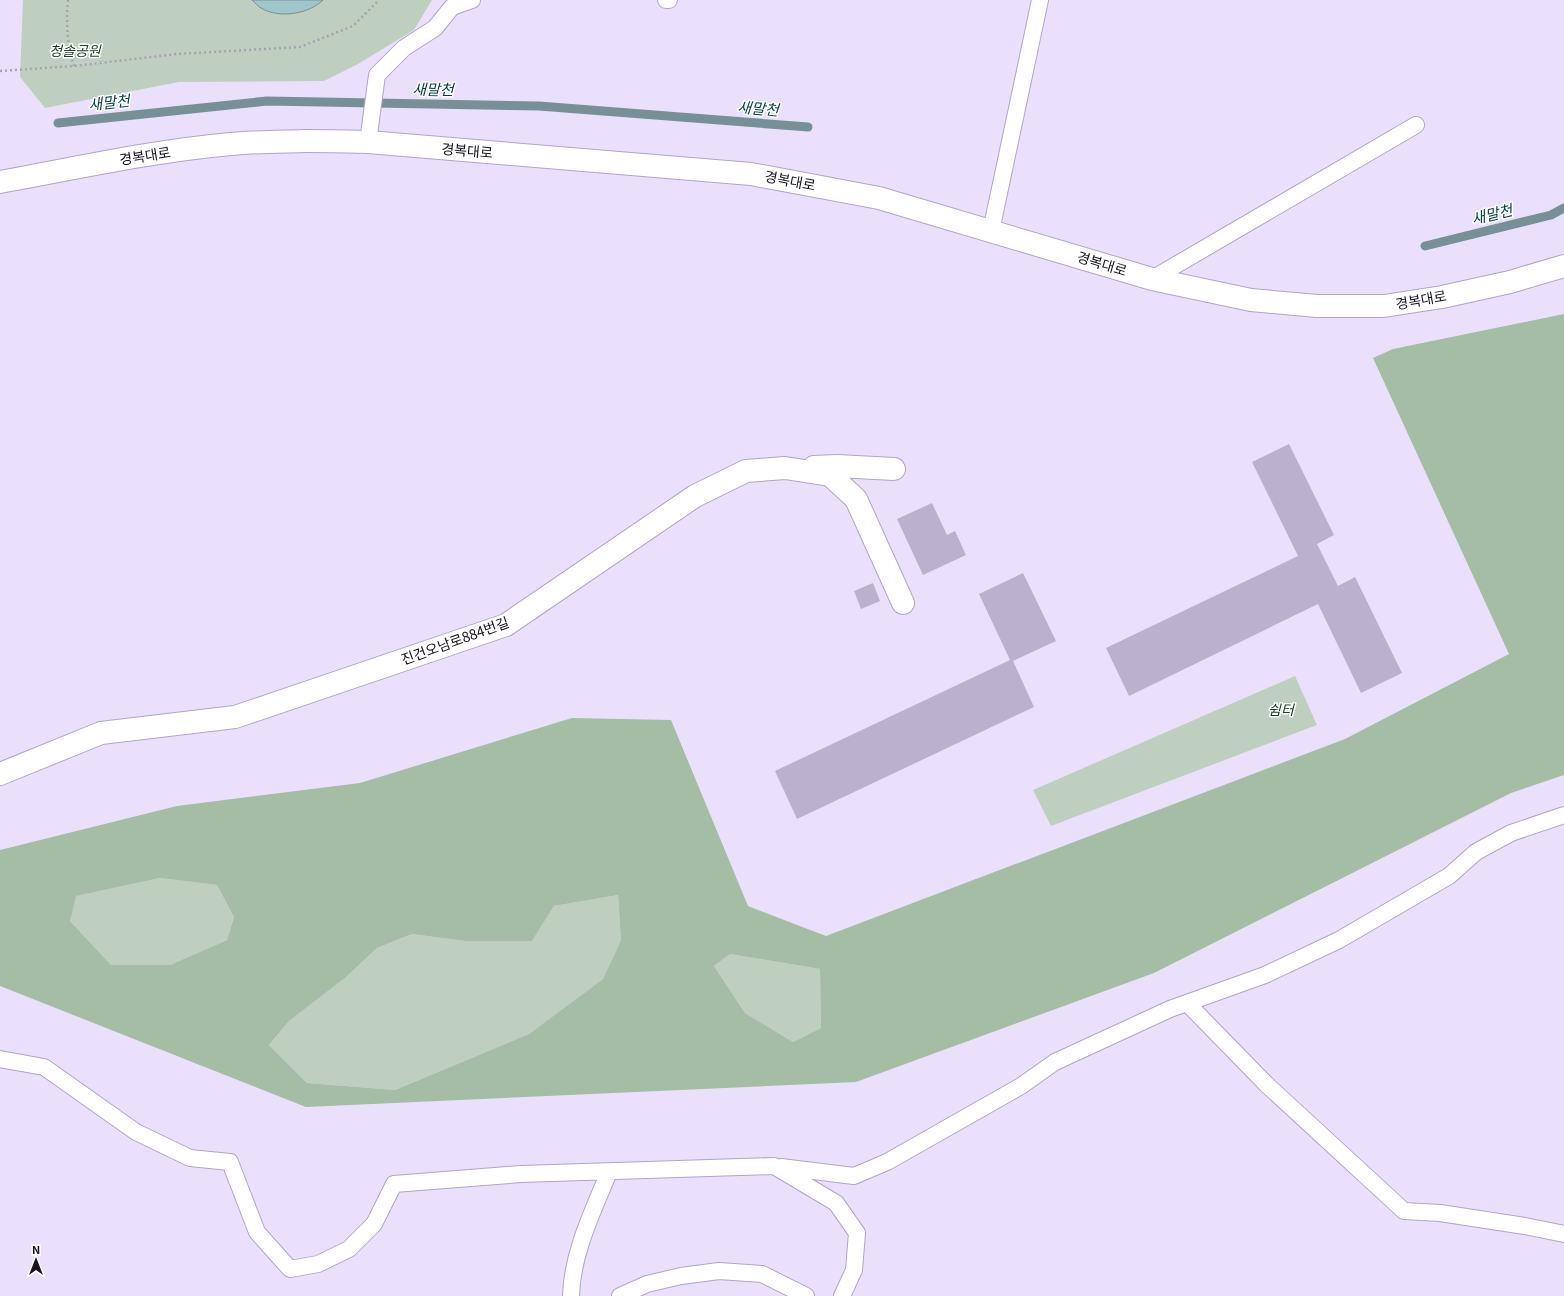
<svg xmlns="http://www.w3.org/2000/svg" width="1564" height="1296" font-family="Georgia,'Noto Sans KR',serif">
  <rect width="100%" height="100%" fill="#ebe0fc"/>
  <!-- green -->
  <path fill="#bfcfbf" d="M23,0H432L414,30L358,64L324,81L179,82L45,108L20,77Z
    M1295,676L1317,725L1051,826L1033,790Z
    M160,878L217,885L234,917L227,940L170,965H111L70,921L75,896Z
    M618,895L621,940L603,979L529,1034L395,1090L307,1083L269,1045L289,1021L345,978L377,948L412,934L465,941H532L554,906Z
    M730,954L820,969L821,1028L793,1042L745,1013L714,966Z"/>
  <!-- forest -->
  <path fill="#a5bca5" fill-rule="evenodd" d="M1564,314V775L1511,793L1154,973L856,1082L306,1107L0,986V850L177,806L360,783L572,718L671,720L748,906L826,936L1345,739L1509,654L1373,358L1393,349ZM160,878L217,885L234,917L227,940L170,965H111L70,921L76,896ZM618,895L621,940L603,979L529,1034L395,1090L307,1083L269,1045L289,1021L345,978L377,948L412,934L465,941H532L554,906ZM730,954L820,969L821,1028L793,1042L745,1013L714,966Z"/>
  <!-- water -->
  <path fill="#a0c5ca" stroke="#779097" d="M252,0H323C309,14 279,19 261,8C258,6 255,3 252,0Z"/>
  <g fill="none" stroke-linecap="round" stroke-linejoin="round">
    <!-- stream -->
    <path stroke="#779097" stroke-width="9" d="M58,123L267,101L539,106L808,127
      M1425,246L1551,215L1564,208"/>
  </g>
  <!-- building -->
  <path fill="#bcb1cc" d="M1289,444L1334,535L1317,544L1338,586L1355,577L1402,673L1361,693L1318,604L1129,696L1106,648L1298,556L1252,462Z
    M932,503L947,535L955,531L966,555L923,575L897,519Z
    M1023,573L1056,641L1013,661L1034,707L797,819L775,771L1010,660L979,594Z
    M873,583L880,601L861,609L854,591Z"/>
  <g fill="none" stroke-linecap="round" stroke-linejoin="round">
    <defs>
      <path id="service" d="M666,0H669
        M368,142L377,75L404,48L435,28L452,7L472,0
        M991,231L1040,0
        M1152,279L1416,125
        M1187,1003L1266,1084L1404,1211L1440,1213L1525,1226L1564,1234
        M0,1059L44,1067L136,1132L190,1158L230,1162L257,1232L290,1269L318,1264L349,1249L374,1224L394,1184L521,1174L774,1166L836,1203L857,1233L854,1270L842,1296
        M781,1167L854,1176L887,1162L1021,1086L1055,1062L1170,1009L1265,975L1339,940L1449,876L1476,852L1511,833L1564,815
        M571,1296C572,1253 593,1211 609,1172
        M620,1296L647,1284L681,1276L719,1271L762,1274L806,1296"/>
      <path id="minor" d="M814,467L837,466L894,469
        M0,774L101,733L235,717L506,625L695,496L746,471L785,468L830,475L856,499L903,603"/>
      <path id="tertiary" d="M0,182C77,168 153,151 231,144C277,140 322,141 368,142L751,174L879,198L1152,279L1251,300L1317,306H1384L1442,297L1510,282L1564,266"/>
    </defs>
    <!-- service casing -->
    <use href="#service" stroke="#b2a4c5" stroke-width="18"/>
    <!-- minor casing -->
    <use href="#minor" stroke="#b2a4c5" stroke-width="24"/>
    <!-- tertiary casing -->
    <use href="#tertiary" stroke="#b2a4c5" stroke-width="24"/>
    <!-- path -->
    <path stroke="#a9a0b7" stroke-width="2.5" stroke-dasharray="2 3" stroke-linecap="butt" d="M68,0C66,22 67,45 74,66
      M0,71L74,66L177,54L300,47L353,26L379,0"/>
    <!-- service -->
    <use href="#service" stroke="#fff" stroke-width="16"/>
    <!-- minor -->
    <use href="#minor" stroke="#fff" stroke-width="22"/>
    <!-- tertiary -->
    <use href="#tertiary" stroke="#fff" stroke-width="22"/>
  </g>
  <g text-anchor="middle" stroke-width="3" stroke-linejoin="round" paint-order="stroke">
    <!-- park labels -->
    <g font-size="14" font-style="italic" fill="#1c401e" stroke="#fff">
      <text x="75" y="56">청솔공원</text>
      <text x="1281" y="715">쉼터</text>
    </g>
    <!-- street labels -->
    <g font-size="14" fill="#18131f" stroke="#fff">
      <text transform="translate(467 151) rotate(5)" y="5">경복대로</text>
      <text transform="translate(145 156) rotate(-9)" y="5">경복대로</text>
      <text transform="translate(790 181) rotate(11)" y="5">경복대로</text>
      <text transform="translate(1102 264) rotate(17)" y="5">경복대로</text>
      <text transform="translate(1421 300) rotate(-10)" y="5">경복대로</text>
      <text transform="translate(455 641) rotate(-20)" y="5">진건오남로884번길</text>
    </g>
    <!-- water labels -->
    <g font-size="15" font-style="italic" fill="#023e45" stroke="#fff">
      <text transform="translate(433 90) rotate(1)" y="5">새말천</text>
      <text transform="translate(109 103) rotate(-6)" y="5">새말천</text>
      <text transform="translate(758 109) rotate(5)" y="5">새말천</text>
      <text transform="translate(1492 215) rotate(-14)" y="5">새말천</text>
    </g>
  </g>
  <!-- north arrow -->
  <g transform="translate(36 1260)" stroke="#ffffff" stroke-width="3" paint-order="stroke">
  <path d="M0-3L7 15L0 10L-7 15Z" fill="#18131f"/>
  <text y="-6" font-size="11" font-weight="bold" text-anchor="middle" fill="#18131f">N</text>
  </g>
</svg>
